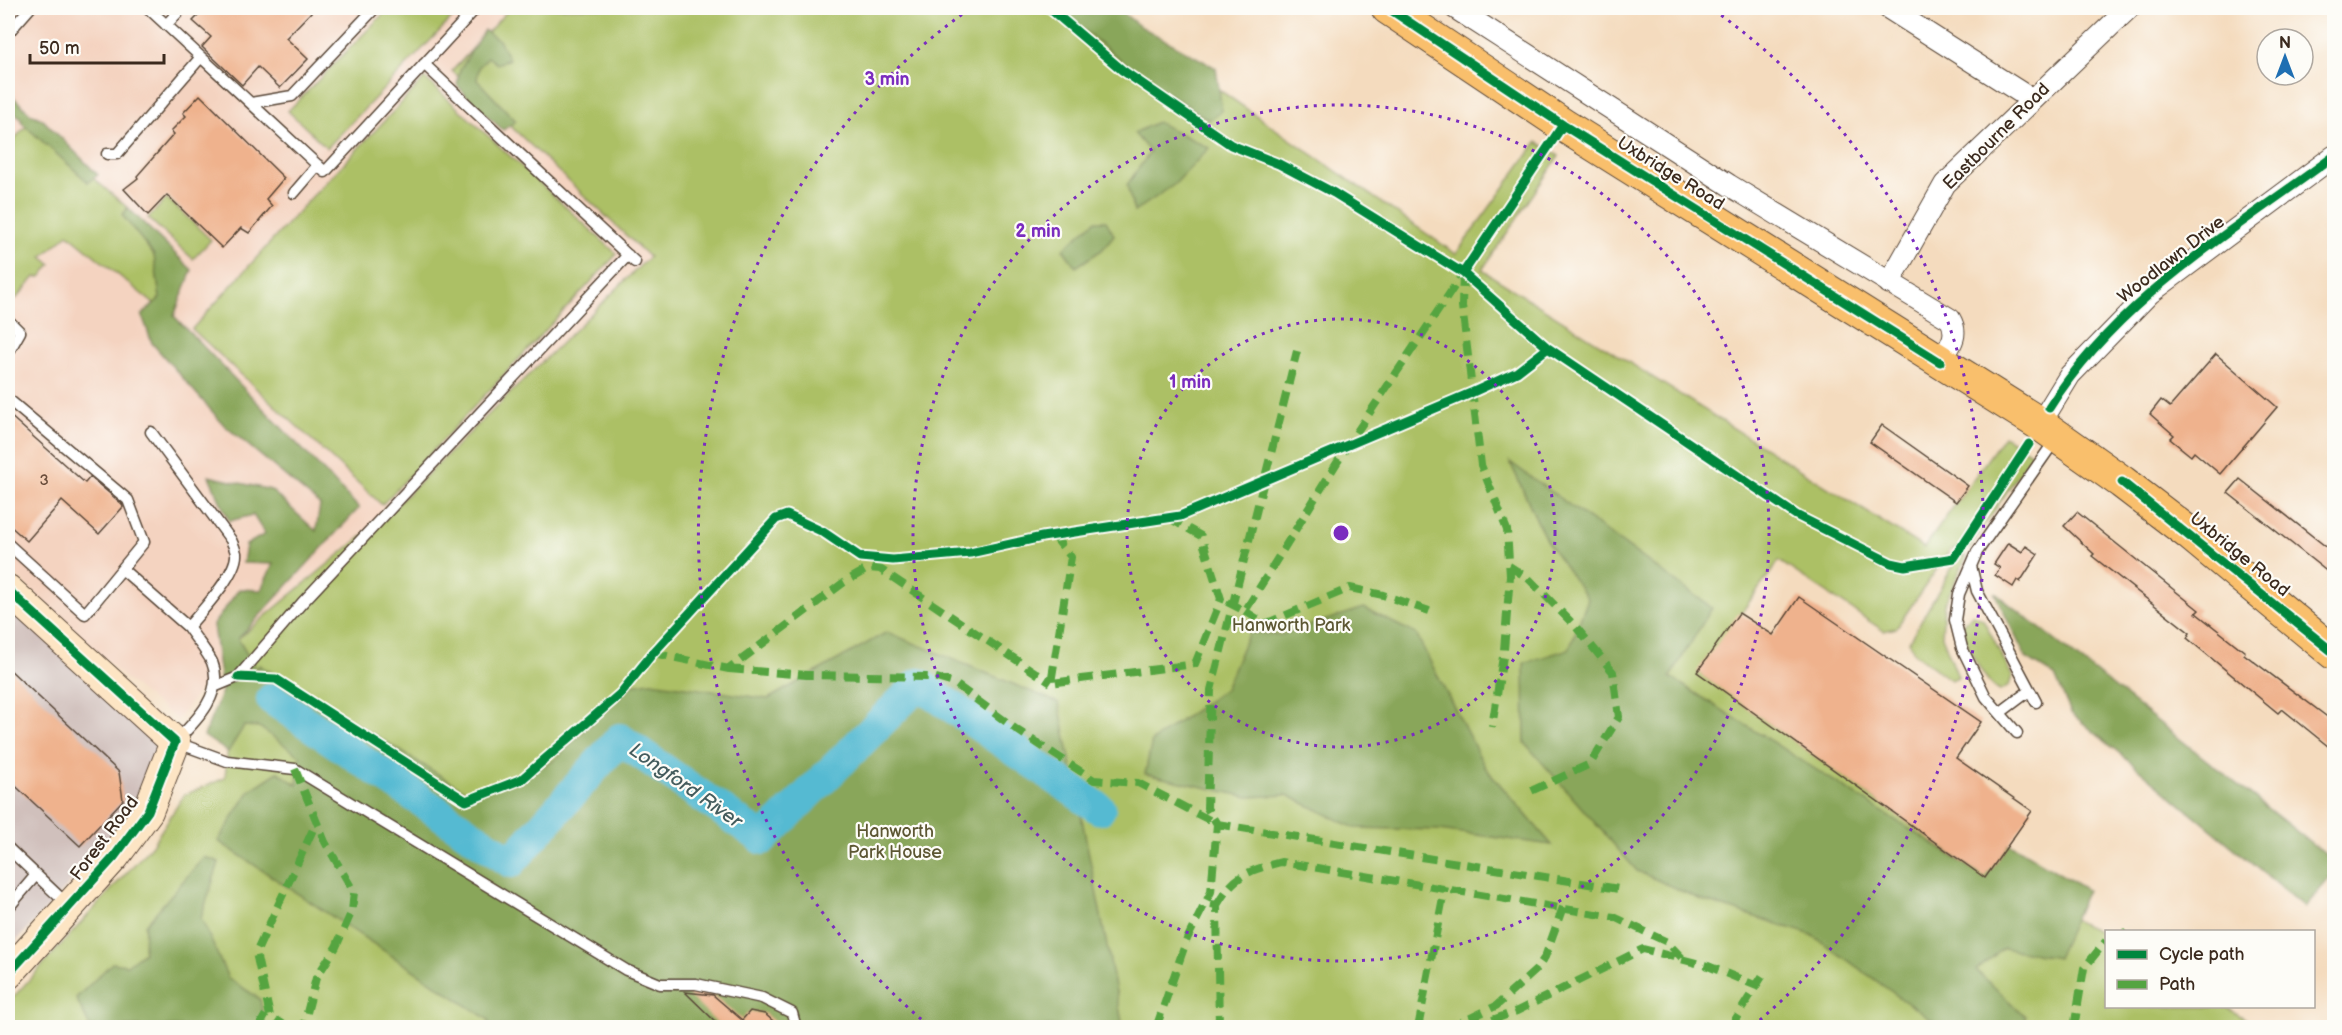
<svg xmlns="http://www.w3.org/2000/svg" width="2342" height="1035" font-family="'Balsamiq Sans',sans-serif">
  <rect width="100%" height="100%" fill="#fdfcf7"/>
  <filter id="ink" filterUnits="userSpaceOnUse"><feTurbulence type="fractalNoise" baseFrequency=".0167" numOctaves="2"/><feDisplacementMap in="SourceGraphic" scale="12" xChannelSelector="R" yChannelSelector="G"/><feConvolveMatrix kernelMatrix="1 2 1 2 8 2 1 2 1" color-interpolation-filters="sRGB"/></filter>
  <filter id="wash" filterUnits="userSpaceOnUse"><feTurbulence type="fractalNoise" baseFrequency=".008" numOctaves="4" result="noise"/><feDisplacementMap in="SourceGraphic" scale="24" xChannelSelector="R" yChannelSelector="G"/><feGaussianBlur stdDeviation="1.35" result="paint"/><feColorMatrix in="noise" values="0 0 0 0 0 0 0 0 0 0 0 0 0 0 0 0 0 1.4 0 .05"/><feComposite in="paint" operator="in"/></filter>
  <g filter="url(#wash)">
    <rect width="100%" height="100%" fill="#f4dbbe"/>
    <!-- built -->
    <path fill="#f4d3c0" d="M8,8H1001L238,639L177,720L127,680L8,568Z"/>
    <!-- industrial -->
    <path fill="#d0c0bc" d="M8,605L181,764L8,950Z"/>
    <!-- green -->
    <path fill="#acc065" stroke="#747542" stroke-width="1.5" d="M389,8H443L453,17L327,148L288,111Z
      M510,8H1101L1456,254L1537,142L1559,156L1482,270L1924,548L2004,436L2032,454L1970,547L1950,550L1896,628L1884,631L1779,561L1698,672L1985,878L2106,935V1006L2226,1007L2246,1019L2242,1028H8V1003L152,845L184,795L225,778L238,639L380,521L649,257L452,71Z
      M425,78L617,254L382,505L192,329L308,201Z
      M29,123L128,208L123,215L154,255L160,298L154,304L68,234L42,257L51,264L41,277H35L16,299L8,286V146Z
      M167,198L211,240L193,259L148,218Z
      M1959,556H1967L1944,605L1942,636L1958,677L1951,680L1914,653L1909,641Z
      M1972,615L1983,619L2012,676L2009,686L2000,691C1984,683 1963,640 1963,623Z"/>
    <!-- forest -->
    <path fill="#89a65a" stroke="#62683c" stroke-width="1.5" d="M1057,8H1117L1138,25L1216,68L1222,111L1209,120L1139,75Z
      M484,30L499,40L509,59L497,64L488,57L479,67L477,80L516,121L503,130L473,103L457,85L460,70Z
      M8,92L31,114L42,119L98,175L88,182L22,123L21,118L8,108Z
      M1157,122L1209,148L1175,184L1134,212L1127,185L1150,152L1134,133Z
      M128,208L192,270L174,316L359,508L238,639L257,671L259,665L287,681L467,792L511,780L553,761L630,685L651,682L768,699L887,632L1059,703L1123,1027H487L489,1020L218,841L250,790L278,772L297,785L300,756L259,727L244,726L228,752L204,736L222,691L213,625L239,589L261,590L273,564L243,563L246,545L265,534L253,515L229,521L209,476L271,490L316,531L320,505L224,425L152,343L142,315L160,298L154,255L122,215Z
      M1095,221H1106L1114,235L1102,250L1076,267L1063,249Z
      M1510,462L1712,608L1670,677L1985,877L2009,843L2087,890L2057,958L2004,948L1976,970L2026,1017L2018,1027H1941L1812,935L1699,899L1637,871L1525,743L1524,663L1569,649L1588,599L1546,540Z
      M1994,592L2334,861V873L2305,907L2071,713L2055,676L2026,658Z
      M1364,608L1416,634L1485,767L1552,845L1439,830L1355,828L1287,795L1248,797L1145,774L1152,741L1225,689L1249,632L1280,635Z
      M204,857L219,862L201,918L228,978L260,999L265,1027H90L76,998L112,963L127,965L144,952L145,925Z"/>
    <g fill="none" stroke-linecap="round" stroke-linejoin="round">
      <!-- river -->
      <path stroke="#54bad2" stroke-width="32" d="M272,699L511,862L620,739L763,839L919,684L1100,809"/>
    </g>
    <g id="blocks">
      <!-- building -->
      <path fill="#efb28d" d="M206,8H315L286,38L308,59L280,88L258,67L242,85L202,47L211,37L193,21Z
        M200,95L284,178L266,199L272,206L249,233L241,228L222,248L167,195L148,215L124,189L138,178L137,176L174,134L171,131L186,116L183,113Z
        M2216,354L2277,407L2220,474L2194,452L2191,456L2170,439L2174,435L2150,414L2161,400L2170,407Z
        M8,414L85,483L90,477L122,504L123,507L99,534L62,501L27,541L8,524Z
        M1882,425L1968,486L1956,502L1870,442Z
        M2240,479L2334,553V577L2228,493Z
        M2077,512L2199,610L2196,613L2245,652L2244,654L2334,722V751L2282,709L2278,713L2187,638L2190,633L2092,556L2094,554L2064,526Z
        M2008,543L2022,552L2026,546L2038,554L2020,582L2017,580L2013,587L1995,575L2000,568L1994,564Z
        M1799,597L1981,722L1956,758L2032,811L1985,878L1697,672L1739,613L1773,635Z
        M8,668L119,772L123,800L80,846L8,779Z
        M685,992L713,995L742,1020L750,1011L765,1014L781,1028H722Z"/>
    </g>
  </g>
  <g filter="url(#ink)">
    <use href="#blocks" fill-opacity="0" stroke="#574536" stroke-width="1.5"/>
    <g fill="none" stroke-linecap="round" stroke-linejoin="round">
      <defs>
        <path id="lane" d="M148,8L325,172L476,8
          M166,25L182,8
          M8,33L30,8
          M424,64L635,262
          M251,103L292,96L375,8
          M107,154H117L201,57
          M294,193L318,165
          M8,320L20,332L8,353
          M8,399L128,500L144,542L85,614L8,544
          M151,432L231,540C233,544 235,549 236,553C238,573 201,612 188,627C195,638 206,650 212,662C225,694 195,722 175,742L227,761L295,769L626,970L660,984H696L762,998L792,1013L796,1028
          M1971,566L1977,591L2036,702
          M122,569L188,627
          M214,687L238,677L302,603L628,255
          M2001,712L2029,691
          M2017,733L1986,697L1962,648L1955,620L1959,594L1977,552L2056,439
          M8,848L68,905
          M8,908L36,875"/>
        <path id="street" d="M1455,8L1729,185L1950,319C1960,336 1949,347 1940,362
          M1888,8L2031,99
          M1889,283L1945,184L2129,8
          M2040,424L2070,375L2150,293L2334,156"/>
        <path id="secondary" d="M8,590L175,742L148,811L114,857L8,974"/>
        <path id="primary" d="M1388,8L1563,125L2040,424L2122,482L2190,534L2334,653"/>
      </defs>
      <!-- lane casing -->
      <use href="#lane" stroke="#574536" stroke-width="13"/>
      <!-- street casing -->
      <use href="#street" stroke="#574536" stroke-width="23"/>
      <!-- secondary casing -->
      <use href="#secondary" stroke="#574536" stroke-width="32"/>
      <!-- primary casing -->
      <use href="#primary" stroke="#574536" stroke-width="35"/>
      <!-- lane -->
      <use href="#lane" stroke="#fff" stroke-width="10"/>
      <!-- street -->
      <use href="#street" stroke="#fff" stroke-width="21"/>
      <!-- secondary -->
      <use href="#secondary" stroke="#fde5c4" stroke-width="30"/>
      <!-- primary -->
      <use href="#primary" stroke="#f9bf6c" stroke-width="33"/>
      <!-- quiet -->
      <path stroke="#54a441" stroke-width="8" stroke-dasharray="15 8" stroke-linecap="butt" d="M1463,273L1462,306L1481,465L1507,530L1510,576L1504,650L1492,727
        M1053,535L1071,557L1051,683L1195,664L1221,599L1201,536L1169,518
        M1509,566L1528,578L1576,627L1613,672L1619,717L1590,764L1531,791
        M1227,602L1245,611L1348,445L1462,275
        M1245,611L1265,624L1350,588L1383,595L1432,612
        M653,653L729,669L843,583L869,568L880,569L1051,683
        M729,669L807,675L933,677L954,683L1017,730L1094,780L1138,783L1217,824L1619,889
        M295,769L325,842L354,892L352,911L336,947L316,978L303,1028
        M1211,904L1217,905L1219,1028
        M1217,905C1235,874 1248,871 1281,862L1614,917L1667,942L1683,959
        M2125,932L2126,931
        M258,1028L268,1011
        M289,1028L270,1016L256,953L316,823
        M1156,1028L1187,939L1211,892L1217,824L1207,808L1211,690L1297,351
        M1418,1028L1445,887
        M1449,1028L1496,1006L1536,970L1545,957L1563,907
        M1471,1028L1517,1011L1643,949L1708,966L1757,986
        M1730,1028L1763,975
        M2074,1028L2084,968L2106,941"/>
      <defs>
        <path id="cycleway" d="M1049,8L1122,70L1231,145L1279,164L1334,193L1463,273L1548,348
          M1388,8L1563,125L1940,362
          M1463,273L1563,125
          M2049,408C2117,299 2233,231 2334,156
          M2122,482L2334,653
          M8,590L175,742L148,811L114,857L8,974
          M238,677L276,679L466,801L522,779L620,694L653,653L776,519L787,515L823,532L860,557L893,560L970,553L1042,537L1180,516L1471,393L1517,372L1548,348L1796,515L1891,563L1905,566L1954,558L2029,444"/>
      </defs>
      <!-- cycleway casing -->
      <use href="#cycleway" stroke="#fdfcf7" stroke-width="13"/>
      <!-- cycleway -->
      <use href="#cycleway" stroke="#00873e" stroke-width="9"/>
    </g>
  </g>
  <!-- distance rings -->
  <g fill="none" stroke="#7b2cbf" stroke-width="3" stroke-dasharray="3 6">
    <circle cx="1341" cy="533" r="214"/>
    <circle cx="1341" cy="533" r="428"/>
    <path d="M928 1025A642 642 0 0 1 968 10M1714 10A642 642 0 0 1 1754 1025"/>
  </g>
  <g text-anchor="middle" stroke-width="4.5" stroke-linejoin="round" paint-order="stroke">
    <!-- number labels -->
    <g font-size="15" fill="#684c3a">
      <text x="44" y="485">3</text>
    </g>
    <!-- street labels -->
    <g font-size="18" fill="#3b2a1e" stroke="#fdfcf7">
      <text transform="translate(1996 136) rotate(-45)" y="6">Eastbourne Road</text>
      <text transform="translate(1671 173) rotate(32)" y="6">Uxbridge Road</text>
      <text transform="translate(2171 259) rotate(-38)" y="6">Woodlawn Drive</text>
      <text transform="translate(2240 554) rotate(39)" y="6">Uxbridge Road</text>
      <text transform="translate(104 838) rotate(-53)" y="6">Forest Road</text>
    </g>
    <!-- park labels -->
    <g font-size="18" fill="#5d5733" stroke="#fdfcf7">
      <text x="1291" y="631">Hanworth Park</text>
      <text x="895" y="837">Hanworth<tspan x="895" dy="21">Park House</tspan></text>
    </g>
    <!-- water labels -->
    <g font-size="20" font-style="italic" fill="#445c5d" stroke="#fdfcf7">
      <text transform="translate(686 785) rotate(35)" y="7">Longford River</text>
    </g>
  </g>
  <circle cx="1341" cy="533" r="9" fill="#7b2cbf" stroke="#fdfcf7" stroke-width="3"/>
  <g font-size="18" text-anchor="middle" font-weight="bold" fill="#7b2cbf" stroke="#fdfcf7" stroke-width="4.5" stroke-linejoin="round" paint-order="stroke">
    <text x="887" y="85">3 min</text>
    <text x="1038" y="237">2 min</text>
    <text x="1190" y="388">1 min</text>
  </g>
  <!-- margin -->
  <rect width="2342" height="1035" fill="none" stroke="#fdfcf7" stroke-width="30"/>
  <!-- legend -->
  <rect x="2105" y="930" width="210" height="78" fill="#fdfcf7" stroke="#afa8a0" stroke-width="1.5"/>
  <rect x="2117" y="950" width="30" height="9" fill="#00873e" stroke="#afa8a0" stroke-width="1.5"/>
  <text x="2159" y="960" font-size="18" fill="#3b2a1e">Cycle path</text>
  <rect x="2117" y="980" width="30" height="9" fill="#54a441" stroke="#afa8a0" stroke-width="1.5"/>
  <text x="2159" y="990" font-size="18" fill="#3b2a1e">Path</text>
  <!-- north arrow -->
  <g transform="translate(2285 57)"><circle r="28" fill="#fdfcf7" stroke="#afa8a0" stroke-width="1.5"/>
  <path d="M0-4.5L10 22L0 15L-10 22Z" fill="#1f6fb2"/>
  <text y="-9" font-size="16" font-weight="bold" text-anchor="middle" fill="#3b2a1e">N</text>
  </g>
  <!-- scale -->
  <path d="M30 54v9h134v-9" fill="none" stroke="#3b2a1e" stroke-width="3"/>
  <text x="39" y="54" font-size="18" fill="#3b2a1e" stroke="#fdfcf7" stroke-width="4.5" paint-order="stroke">50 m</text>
</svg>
